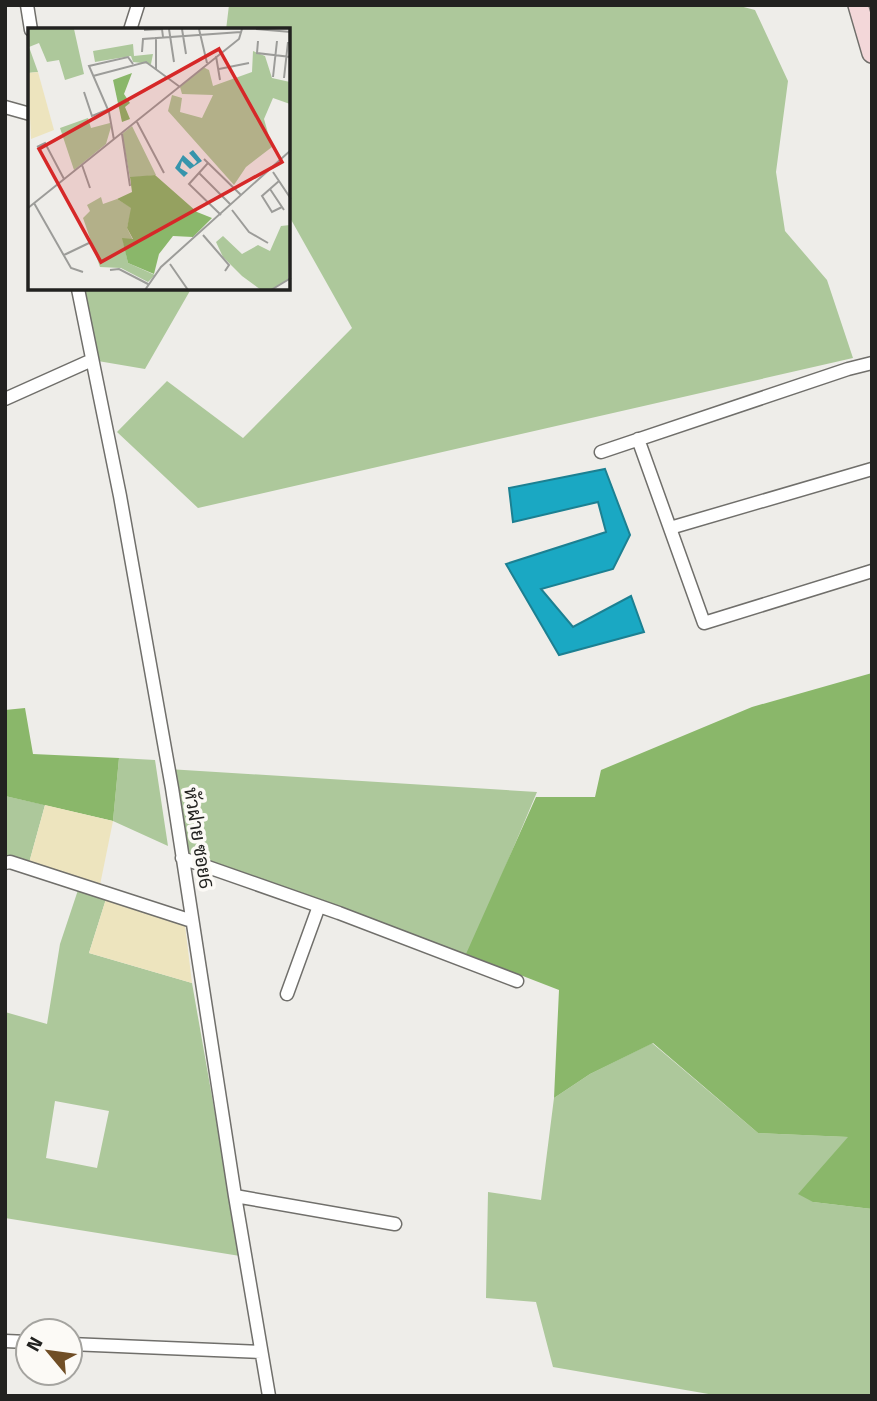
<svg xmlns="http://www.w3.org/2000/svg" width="877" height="1401" font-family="'Titillium Web',Sarabun,sans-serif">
  <rect width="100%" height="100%" fill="#eeede9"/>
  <!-- green -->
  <path fill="#adc89b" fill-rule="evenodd" d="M229,5H736L755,10L788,81L776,172L785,231L827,280L853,358L198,508L117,432L167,381L243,438L352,328L289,216V30H226Z
    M78,289H191L145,369L92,360Z
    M119,758L155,760L168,846L113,821Z
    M168,769L537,792L468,955L182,858Z
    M5,796L45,805L29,863L5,860Z
    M78,890L106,899L89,953L192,983L240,1256L5,1218V1012L47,1024L60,944ZM55,1101L109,1111L97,1168L46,1158Z
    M652,1043L758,1133L849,1137L813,1202L872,1209V1396H720L553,1367L536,1302L486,1298L488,1192L541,1200L554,1098L590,1074Z"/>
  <!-- forest -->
  <path fill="#8ab76a" d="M872,673V1209L813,1202L798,1194L848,1137L758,1133L653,1043L590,1074L554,1098L559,990L466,954L536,797H595L601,770L752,707Z
    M25,708L33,754L119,758L113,821L5,796V710Z"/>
  <!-- sand -->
  <path fill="#ede4be" d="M45,805L113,821L100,885L29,863Z
    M106,899L185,925L192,983L89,953Z"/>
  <!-- water -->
  <path fill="#1aa8c3" stroke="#1c8092" stroke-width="2" d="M605,469L630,535L613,569L541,589L573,627L631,596L644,632L559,655L506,564L606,532L598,502L513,522L509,488Z"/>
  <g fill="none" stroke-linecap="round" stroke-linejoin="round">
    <defs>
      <path id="minor" d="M27,5L31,30
        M130,30L138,5
        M5,107L30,114
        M78,289L120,496L172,788L235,1196L269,1396
        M5,399L92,360
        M638,439L704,623L872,571
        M601,452L848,369L872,363
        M670,528L872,469
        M182,858L339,913L517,981
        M5,863L10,862L192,921
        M287,994L319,906
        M235,1196L395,1224
        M5,1341L28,1342
        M70,1344L261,1352"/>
      <path id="secondary" d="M858,5L872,53"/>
    </defs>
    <!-- minor casing -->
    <use href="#minor" stroke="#706f6b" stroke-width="15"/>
    <!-- secondary casing -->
    <use href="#secondary" stroke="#706f6b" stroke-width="22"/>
    <!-- minor -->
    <use href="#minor" stroke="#fff" stroke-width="12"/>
    <!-- secondary -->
    <use href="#secondary" stroke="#f3d7d9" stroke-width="19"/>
  </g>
  <g text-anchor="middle" stroke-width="7" stroke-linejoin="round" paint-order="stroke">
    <!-- street labels -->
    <g font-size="19" fill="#222220" stroke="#fcfaf6">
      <text transform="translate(199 838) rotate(81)" y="7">หัวฝาย ซอย6</text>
    </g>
  </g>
  <!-- overview -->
  <g transform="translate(28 28)">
    <rect width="262" height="262" fill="#eeede9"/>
    <path d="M0,1H46L56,46L37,52L31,32L19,34L11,15L1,19L10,44L0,45ZM105,16L106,28L125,26L123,36L105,34L103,28L67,34L65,23ZM225,23L237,28L244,50L262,54V76L245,70L236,91L244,119L218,139L206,157L140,83L144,67L154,70L152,84L174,90L185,67L154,66L152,59L175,39L181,42L185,58L224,44ZM60,90L63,100L82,95L83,99L78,116L46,142L32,100ZM104,98L128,147L102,150L94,106ZM73,169L75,176L89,171L104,180L99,200L105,212H95L100,235L127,247L120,254L93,240L72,239L55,190L62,183L59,177ZM262,197L260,252L243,262H233L214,248L195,229L188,214L195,208L214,226L230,217L242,223L253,198Z" fill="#adc89b"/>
    <path d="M104,45L96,66L102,75L97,79L102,91L94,94L85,52ZM127,147L169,184L184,190L165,209L145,208L131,226L126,246L100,235L94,210L105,211L99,200L103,180L89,171L104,164L102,149Z" fill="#8ab76a"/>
    <path d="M10,44L26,102L3,111L0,45Z" fill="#ede4be"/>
    <path d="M165,122L174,133L162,141L154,133L152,140L160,145L156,149L147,140L155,127L166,137L169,134L161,125Z" fill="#1aa8c3"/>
    <path fill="none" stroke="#9c9c99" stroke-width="2" d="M141,1L146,34M154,1L158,26M171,1L179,35M228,1L263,4M116,2L134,1L135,9M128,9V41M230,13L229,25L263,29M114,24L115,11L213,4M188,28L192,52M191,41L221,35M65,48L118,34L152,59M245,49L249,13M256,50L260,14M56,64L64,88L79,82M109,94L136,145M94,106L102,158M86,112L81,84L61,38L100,29L105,36M9,119L17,115L36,151M176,131L213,167M180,135L161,156L193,187M54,137L62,160M245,144L263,171M171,145L203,177M251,153L234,168L244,184L254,179M242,161L256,182M6,175L43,240L55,244M0,180L211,11L214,1M204,182L221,204L240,215M175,207L201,237L197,243M36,227L61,215M142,236L160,262M82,242L91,241L120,256M117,262L133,239L263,122M243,262L263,250"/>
    <path fill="#d62828" fill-opacity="0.15" stroke="#d62828" stroke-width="3.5" d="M191,21L254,134L73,234L11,121Z"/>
    <rect width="262" height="262" fill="none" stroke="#222220" stroke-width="3.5"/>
  </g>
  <!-- border -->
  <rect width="877" height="1401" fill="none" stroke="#222220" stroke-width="14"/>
  <!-- north arrow -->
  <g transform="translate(49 1352) rotate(299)"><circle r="33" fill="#fcfaf6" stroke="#a5a4a0" stroke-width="2"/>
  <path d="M0-5L12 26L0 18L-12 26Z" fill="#704e26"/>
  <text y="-10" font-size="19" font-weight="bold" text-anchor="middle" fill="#222220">N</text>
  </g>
</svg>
